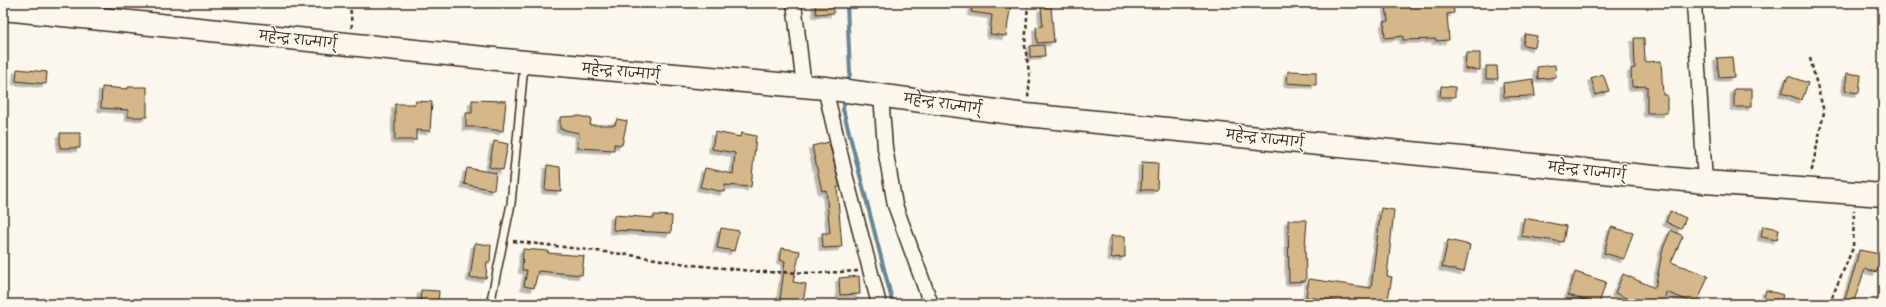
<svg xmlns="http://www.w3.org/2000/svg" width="1886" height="307" font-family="'Balsamiq Sans','Playpen Sans Deva',sans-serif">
  <defs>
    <filter id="shadow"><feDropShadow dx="-3.5" dy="3.5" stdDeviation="0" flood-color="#0004"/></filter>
  </defs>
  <rect width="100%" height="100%" fill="#fbf7ec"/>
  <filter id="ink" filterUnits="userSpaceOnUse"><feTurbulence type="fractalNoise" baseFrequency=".025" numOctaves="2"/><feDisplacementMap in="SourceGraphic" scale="8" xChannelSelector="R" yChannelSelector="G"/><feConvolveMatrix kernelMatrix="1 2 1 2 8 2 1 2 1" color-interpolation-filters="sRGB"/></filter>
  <g filter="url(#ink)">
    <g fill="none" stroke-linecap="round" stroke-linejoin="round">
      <!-- stream -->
      <path stroke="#668694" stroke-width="4" d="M847,3L850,73L848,84
        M845,97L843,109L893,304"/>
    </g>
    <!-- building -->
    <path fill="#d4b889" stroke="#3b2a1e" filter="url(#shadow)" d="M815,3H833L834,13L816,14Z
      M973,3H1011L1006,36L990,34L992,15L971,12Z
      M1410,3H1453L1454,13L1447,14L1449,40L1436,41V39L1403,40V36L1385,38L1384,22L1388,21L1386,6Z
      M1051,6L1054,42L1037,43L1036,27L1043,26L1041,8Z
      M1525,34L1537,36L1535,47L1523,45Z
      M1634,38H1644L1645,62L1661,61L1663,95H1667V113H1647V86L1632,87L1631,69L1635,68Z
      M1044,45L1045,56L1030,57V46Z
      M1466,53H1480V70L1465,69Z
      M1732,57L1734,77L1719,78L1717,58Z
      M1555,65L1556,77L1538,79L1537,67Z
      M1486,66H1497L1498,79H1486Z
      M17,69L47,72L46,84L16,81Z
      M1288,71L1316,72V85L1287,83Z
      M1847,73L1861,75L1859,93L1845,91Z
      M1603,74L1609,91L1596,95L1591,78Z
      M1788,76L1808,83L1802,100L1782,93Z
      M1533,79L1535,96L1504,97L1503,83Z
      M1441,86L1455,87V97H1440Z
      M102,87L128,89V87H147V117H128V110L101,108Z
      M1734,89H1752V107H1734Z
      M472,100L506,101L503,131L479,128V127H466V113H472Z
      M416,101L432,102L430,131L416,130V140H395V104H415Z
      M580,116L591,119L590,125H615L617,119L627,121L622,145L614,144V150L578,148L579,133L560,129V117Z
      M715,132L740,137L741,133L756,136L751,187L725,185L724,192L700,187L705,168L733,174L735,153L712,149Z
      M60,133H80V148H60Z
      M494,141L508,144L503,170L489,167Z
      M829,142L840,187H837L842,247L823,248L822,233H830L826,190L822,191L812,146Z
      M1142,162L1158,163L1157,190H1141Z
      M547,165L560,167L561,191L545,190Z
      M467,168L496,173L494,190L464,184Z
      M1381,208L1394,210L1387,276L1392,277L1387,304H1357L1306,297L1309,279L1371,288Z
      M1670,211L1686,218L1681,229L1666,222Z
      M614,215L654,218V215L672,216L671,233L613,230Z
      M1524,218L1566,226L1563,242L1521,236Z
      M1288,220H1307L1305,246L1306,281L1289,282Z
      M1763,226L1779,229L1777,240L1761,237Z
      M1611,227L1633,233L1624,259L1604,253Z
      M721,228L739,231L734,251L717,248Z
      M1671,230L1683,236L1671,262L1708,276L1697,304L1666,292L1664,304H1641L1615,293L1623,274L1655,288L1663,248Z
      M1111,236H1125V257L1111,258Z
      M1448,240L1470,245L1464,272L1442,267Z
      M475,243L491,245L490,262H487L486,278H470Z
      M782,248L800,251L793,282L806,284L803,303L780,300L785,261L780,260Z
      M523,249L548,251V253L584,256L582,275L538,271L534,288L524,286L527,270H522Z
      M1859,250L1880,254L1877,272L1865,269L1853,304H1851L1844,302L1855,267Z
      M1575,272L1606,282L1599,304L1568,295Z
      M859,276L860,294L840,295L839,278Z
      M421,290L439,291L438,304H420Z
      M1766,290L1783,295L1780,304H1762Z"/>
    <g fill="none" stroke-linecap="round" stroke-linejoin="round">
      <defs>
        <path id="lane" d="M491,300L511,204L524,65"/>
        <path id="street" d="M794,3L804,87
          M1694,3L1705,182
          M825,88L845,174L879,304
          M881,95L885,148L895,205L931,304"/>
        <path id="highway" d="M3,9L525,62L825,88L1026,115L1705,182L1883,195"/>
      </defs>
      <!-- lane casing -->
      <use href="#lane" stroke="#3b2a1e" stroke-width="10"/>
      <!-- street casing -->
      <use href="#street" stroke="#3b2a1e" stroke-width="17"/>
      <!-- highway casing -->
      <use href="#highway" stroke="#3b2a1e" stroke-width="25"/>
      <!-- path -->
      <path stroke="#3b2a1e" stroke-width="2.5" stroke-dasharray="4 3" stroke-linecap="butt" d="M350,3L352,28
        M1028,3L1025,46L1030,79L1028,98
        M1810,58L1824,112L1811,174
        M513,241L630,255L693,265L762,272L821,273L858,271
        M1829,304L1853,248L1854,210
        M1876,304L1883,288"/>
      <!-- lane -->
      <use href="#lane" stroke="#fbf7ec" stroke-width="7"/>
      <!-- street -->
      <use href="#street" stroke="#fbf7ec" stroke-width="14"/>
      <!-- highway -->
      <use href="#highway" stroke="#fbf7ec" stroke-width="22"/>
    </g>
  </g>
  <g text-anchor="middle" stroke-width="3" stroke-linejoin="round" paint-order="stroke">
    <!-- street labels -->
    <g font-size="13" fill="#3b2a1e" stroke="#fbf7ec">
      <text transform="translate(298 39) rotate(6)" y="5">महेन्द्र राज्मार्ग्</text>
      <text transform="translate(621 71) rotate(5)" y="5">महेन्द्र राज्मार्ग्</text>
      <text transform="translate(943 103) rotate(8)" y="5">महेन्द्र राज्मार्ग्</text>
      <text transform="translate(1265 138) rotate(6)" y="5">महेन्द्र राज्मार्ग्</text>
      <text transform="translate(1587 170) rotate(6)" y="5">महेन्द्र राज्मार्ग्</text>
    </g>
  </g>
  <!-- margin -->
  <rect width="1886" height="307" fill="none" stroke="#fbf7ec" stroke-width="16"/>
  <rect x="8" y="8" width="1870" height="291" fill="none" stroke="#3b2a1e" stroke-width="1.5" filter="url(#ink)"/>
</svg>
